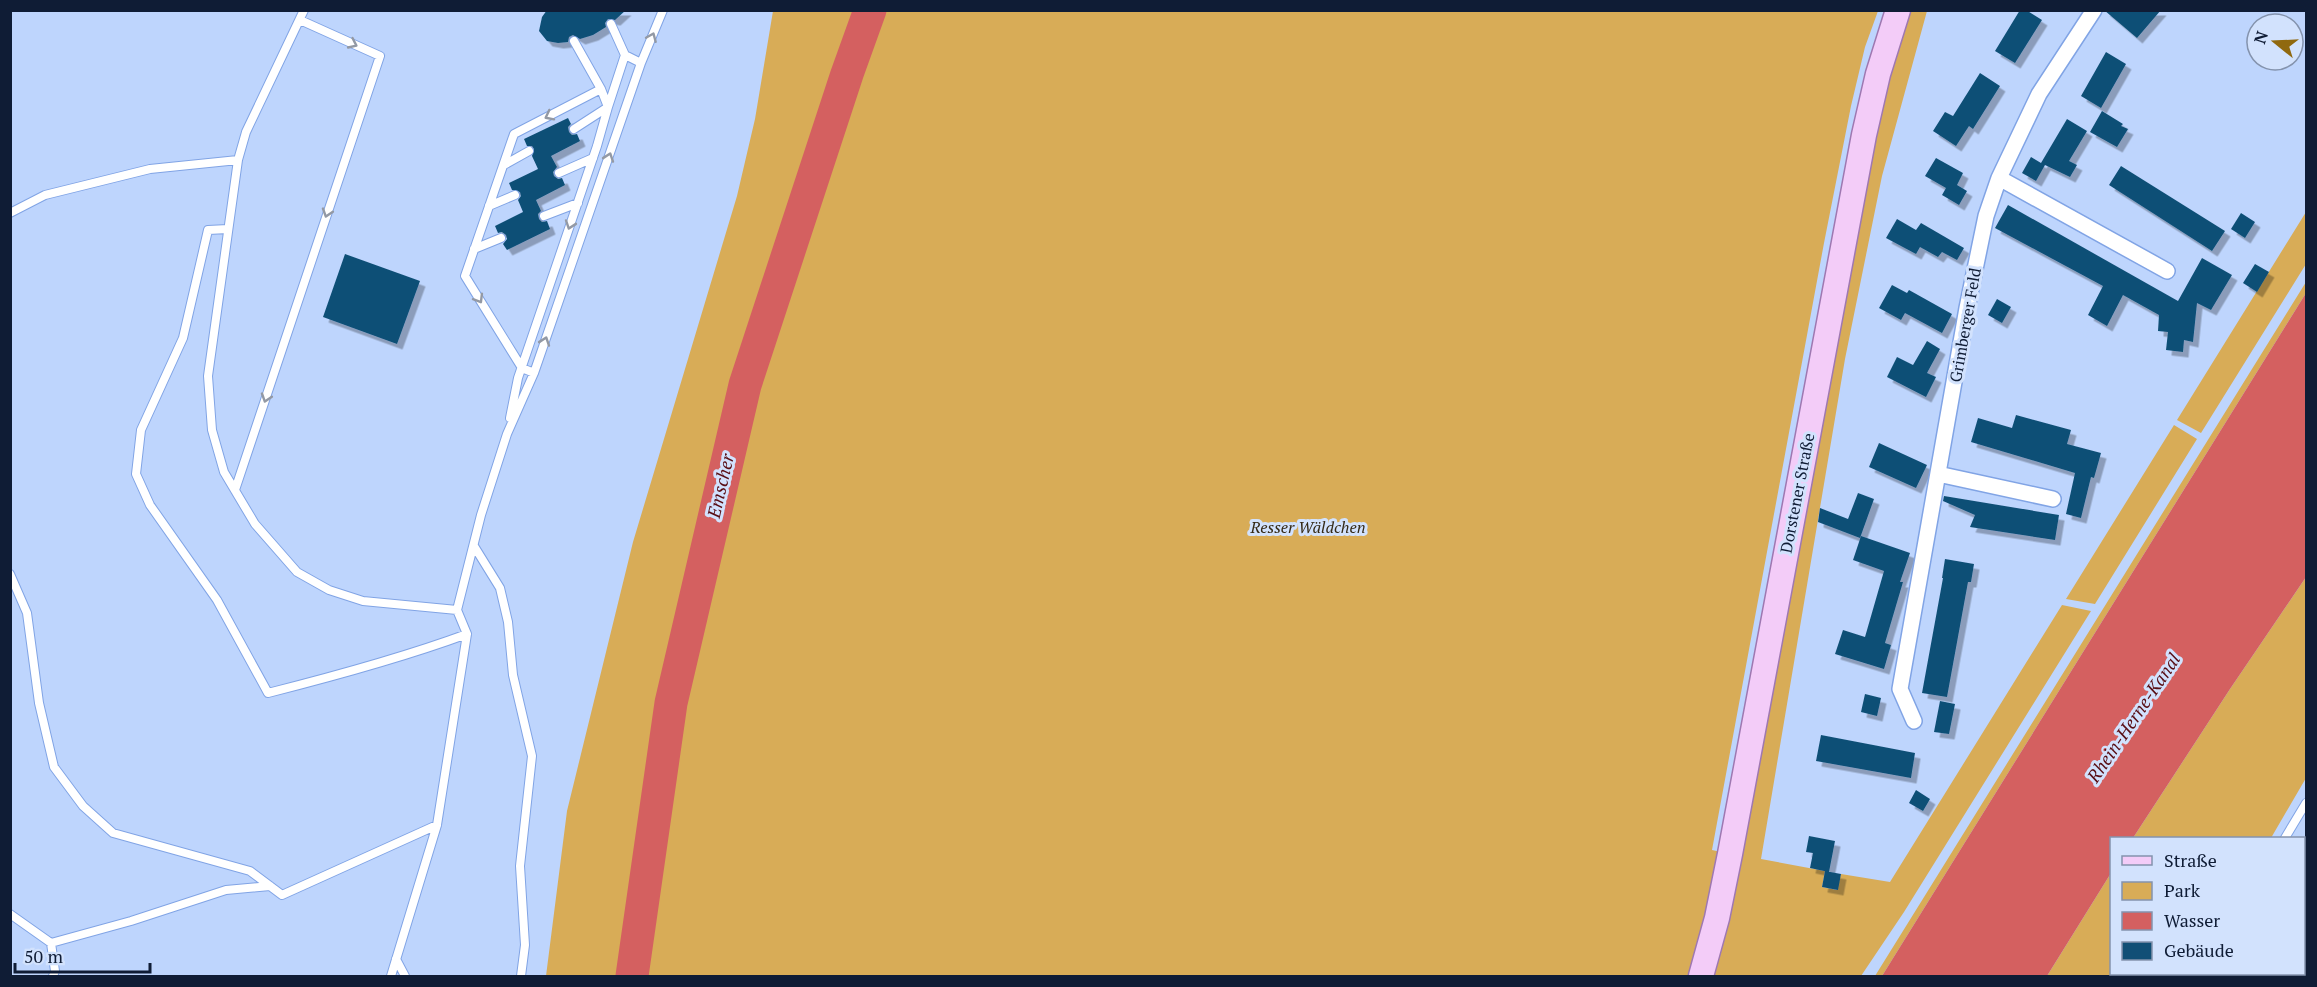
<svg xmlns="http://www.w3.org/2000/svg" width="2317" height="987" font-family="'PT Serif',serif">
  <defs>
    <filter id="shadow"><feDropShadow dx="5.5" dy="5.5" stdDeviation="0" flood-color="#0004"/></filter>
  </defs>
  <rect width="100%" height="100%" fill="#bed5fd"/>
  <!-- green -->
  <path fill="#d8ac57" d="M773,11H1878L1865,47L1851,106L1824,243L1712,850L1739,856L1873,144L1884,97L1909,11H1927L1882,176L1845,359L1761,859L1825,871L1822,887L1837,890L1841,874L1890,882L2062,605L2091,611L1904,912L1861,976H546L567,811L633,542L737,196L755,119Z
    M2306,212V264L2201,433L2177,420Z
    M2306,282V293L1882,976H1875Z
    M2174,425L2197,439L2095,604L2066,599Z
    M2306,577V778L2271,838H2133L2230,689Z
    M2111,873L2112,974H2187L2185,976H2047Z"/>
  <!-- water -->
  <path fill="#d46060" d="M2306,293V577L2230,689L2133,838H2112L2111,873L2047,976H1882Z"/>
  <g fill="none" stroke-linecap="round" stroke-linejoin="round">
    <!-- river -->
    <path stroke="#d46060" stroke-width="33" d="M632,976L671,703L745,385L847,74L870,10"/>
  </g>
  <!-- building -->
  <path fill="#114f76" filter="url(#shadow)" d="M547,10H626L615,20L608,19L605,23L606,27L593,35L580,39L573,35L569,37L568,42L558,43L547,41L539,31L542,17Z
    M2020,10H2026L2042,20L2015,63L1995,51Z
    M2104,10H2161L2137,38Z
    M2106,52L2126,64L2101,108L2081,96Z
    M1980,73L2000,86L1973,129L1969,126L1956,146L1933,131L1945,112L1953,116Z
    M2102,111L2123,124L2121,126L2128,129L2117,147L2090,132Z
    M568,118L571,124L568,127L569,132L572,135L577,134L580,141L551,156L557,167L553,172L554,176L558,179L562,178L565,185L536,200L541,211L538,214L539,219L542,222L547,221L550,229L507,250L503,244L507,239L506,235L502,232L498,233L495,226L523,212L518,200L521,196L520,192L512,190L509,183L538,169L532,156L534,149L532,146H527L524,139Z
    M2067,119L2087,131L2069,161L2077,165L2070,177L2045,165L2036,181L2022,173L2031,157L2041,163Z
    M1936,158L1963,173L1957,185L1967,191L1959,205L1942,195L1946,188L1925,176Z
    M2121,166L2225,231L2212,251L2109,185Z
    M2008,205L2178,301L2202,258L2232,275L2211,310L2197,303L2193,342L2184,340L2183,352L2166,350L2168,332L2158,331L2159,315L2123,295L2107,326L2088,315L2103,286L1995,228Z
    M2241,213L2255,222L2245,238L2231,229Z
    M1897,219L1916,230L1921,223L1964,248L1957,260L1942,252L1938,257L1920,247L1916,254L1886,238Z
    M345,254L420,281L397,344L323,317Z
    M2255,264L2269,272L2257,292L2243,283Z
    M1892,285L1907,293L1909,290L1952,314L1942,333L1905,313L1901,320L1879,308Z
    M1997,299L2011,307L2002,323L1988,315Z
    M1927,341L1940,349L1927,373L1936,377L1926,397L1887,377L1897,357L1913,365Z
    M2016,415L2071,430L2067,444L2101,453L2094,478L2091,477L2081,518L2066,514L2075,473L1971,442L1978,418L2012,428Z
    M1879,443L1927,465L1916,488L1869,467Z
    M1858,493L1874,499L1860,538L1818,522L1820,508L1848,519Z
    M1944,496L2059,515L2055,540L1970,527L1975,515L1943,501Z
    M1861,536L1910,553L1900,582H1903L1885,643L1891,645L1884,669L1835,654L1843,630L1865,637L1884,571L1853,560Z
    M1945,559L1974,564L1971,582H1968L1947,697L1922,693L1943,578H1942Z
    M1865,694L1881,698L1877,716L1861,712Z
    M1940,701L1955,704L1949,734L1934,732Z
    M1821,735L1915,753L1911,778L1816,761Z
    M1916,790L1930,799L1923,811L1909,803Z
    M1809,836L1835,841L1829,872L1810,868L1813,853L1806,852Z
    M1825,871L1841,874L1838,890L1822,887Z"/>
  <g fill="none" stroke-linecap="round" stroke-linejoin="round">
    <defs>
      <path id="lane" d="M304,10L246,132L238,160L208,376L212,430L224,472L255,524L297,572L329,590L363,601L457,610
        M611,24L625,55L641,63
        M574,129L608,107L625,55
        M504,165L529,151
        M559,173L593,158
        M489,206L515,195
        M10,213L45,195L150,169L238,160
        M544,216L578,203
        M228,229L208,230L183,338L141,430L136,474L150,505L217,600L268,693C335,676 402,658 467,634
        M474,249L501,238
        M534,373L522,368L465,276L514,134L601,89
        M510,418L518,378L597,146L608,107L601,89L574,41
        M235,490L380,56L300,20
        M474,546L500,588L508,622L513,675L532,756L520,866L525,945L521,976
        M10,574L27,613L39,703L54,767L83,806L113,833L250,871L282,895L437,825
        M2285,838L2306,803
        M2304,888L2306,883
        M10,914L51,943L131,921L226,890L270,886
        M51,943L55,971L53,976
        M396,959L405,976
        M2304,967L2306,962
        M391,976L437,825L467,634L457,610L481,515L507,434L534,373L641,63L663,10
        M2200,976L2201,974
        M2249,976L2251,974
        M2298,976L2300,974"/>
      <path id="street" d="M1999,178L2167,271
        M1938,474L2053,499
        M1914,721L1900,689L1967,308L1986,216L1999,178L2039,94L2094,10"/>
      <path id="primary" d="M1701,976L1717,918L1730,854L1864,135L1878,74L1898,10"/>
    </defs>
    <!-- lane casing -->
    <use href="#lane" stroke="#81a4e5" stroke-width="10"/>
    <!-- street casing -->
    <use href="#street" stroke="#81a4e5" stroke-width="18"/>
    <!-- primary casing -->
    <use href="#primary" stroke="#9e78b1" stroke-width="27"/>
    <!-- lane -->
    <use href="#lane" stroke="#fff" stroke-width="8"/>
    <!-- street -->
    <use href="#street" stroke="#fff" stroke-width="15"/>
    <!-- primary -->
    <use href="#primary" stroke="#f3ccf8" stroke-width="24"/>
  </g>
  <!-- one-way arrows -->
  <defs><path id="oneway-chevron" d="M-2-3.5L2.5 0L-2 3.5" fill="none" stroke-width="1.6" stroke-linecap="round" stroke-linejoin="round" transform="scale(1.5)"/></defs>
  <g stroke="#9399a4">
    <use href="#oneway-chevron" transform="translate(652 37) rotate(-67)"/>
    <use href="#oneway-chevron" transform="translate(353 44) rotate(25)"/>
    <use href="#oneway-chevron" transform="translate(549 116) rotate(153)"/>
    <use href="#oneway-chevron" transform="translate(609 157) rotate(-71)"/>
    <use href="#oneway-chevron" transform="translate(327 213) rotate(108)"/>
    <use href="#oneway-chevron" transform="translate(570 225) rotate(109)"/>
    <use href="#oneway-chevron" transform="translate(479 299) rotate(59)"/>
    <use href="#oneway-chevron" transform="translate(545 341) rotate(-71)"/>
    <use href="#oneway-chevron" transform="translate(266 398) rotate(108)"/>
  </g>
  <g text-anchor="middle" stroke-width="6" stroke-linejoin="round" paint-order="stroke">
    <!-- street labels -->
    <g font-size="16" fill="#0f1c35" stroke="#d2e2fd">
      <text transform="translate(1965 325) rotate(-80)" y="6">Grimberger Feld</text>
      <text transform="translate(1797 493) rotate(-79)" y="6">Dorstener Straße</text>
    </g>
    <!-- park labels -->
    <g font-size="16" font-style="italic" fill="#342916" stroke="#d2e2fd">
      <text x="1308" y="533">Resser Wäldchen</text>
    </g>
    <!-- water labels -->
    <g font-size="18" font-style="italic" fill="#580d14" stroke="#d2e2fd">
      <text transform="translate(721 486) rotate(-77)" y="6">Emscher</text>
      <text transform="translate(2134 718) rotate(-56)" y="6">Rhein-Herne-Kanal</text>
    </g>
  </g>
  <!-- border -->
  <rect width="2317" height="987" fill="none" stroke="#0f1c35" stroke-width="24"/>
  <!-- legend -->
  <rect x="2110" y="837" width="195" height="138" fill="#d2e2fd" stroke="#8493ad" stroke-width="1.5"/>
  <rect x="2122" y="856" width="30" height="9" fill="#f3ccf8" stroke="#8493ad" stroke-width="1.5"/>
  <text x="2164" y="867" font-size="18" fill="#0f1c35">Straße</text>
  <rect x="2122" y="882" width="30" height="18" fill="#d8ac57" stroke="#8493ad" stroke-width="1.5"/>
  <text x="2164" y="897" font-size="18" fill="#0f1c35">Park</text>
  <rect x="2122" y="912" width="30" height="18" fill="#d46060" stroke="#8493ad" stroke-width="1.5"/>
  <text x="2164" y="927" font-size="18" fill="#0f1c35">Wasser</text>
  <rect x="2122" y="942" width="30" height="18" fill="#114f76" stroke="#8493ad" stroke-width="1.5"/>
  <text x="2164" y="957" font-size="18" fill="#0f1c35">Gebäude</text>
  <!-- north arrow -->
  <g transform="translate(2275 42) rotate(288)"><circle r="28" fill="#d2e2fd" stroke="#8493ad" stroke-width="1.5"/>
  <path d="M0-4.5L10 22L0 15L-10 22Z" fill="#90690f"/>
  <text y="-9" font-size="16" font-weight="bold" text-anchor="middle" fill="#0f1c35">N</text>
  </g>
  <!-- scale -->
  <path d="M15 963v9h135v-9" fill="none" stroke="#0f1c35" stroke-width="3"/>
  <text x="24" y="963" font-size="18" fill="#0f1c35" stroke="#d2e2fd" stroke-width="4.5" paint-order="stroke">50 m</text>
</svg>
